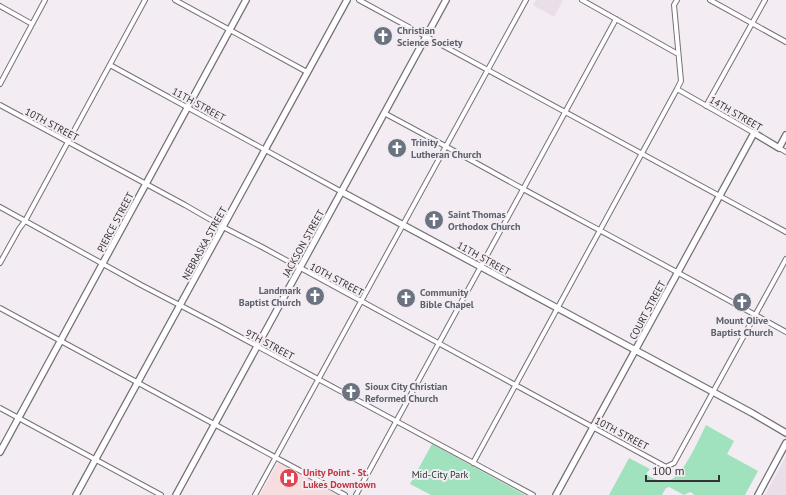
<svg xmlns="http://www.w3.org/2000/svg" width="786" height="495" font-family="'PT Sans',sans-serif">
  <rect width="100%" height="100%" fill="#f3edf3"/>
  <!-- built -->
  <path fill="#eadee9" d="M536,0H563L554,17L533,5Z
    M786,456V495H765Z"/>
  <!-- medical -->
  <path fill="#f8dde0" d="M278,462L338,495H260Z"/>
  <!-- green -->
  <path fill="#a0e2bd" d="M706,425L734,441L727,454L758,471L745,495H695L690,492L684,495L669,487L666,488L662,495H609L629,458L650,469L646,474C653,479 662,483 670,480C684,475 699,438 706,425Z
    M432,444L525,495H431L410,484Z"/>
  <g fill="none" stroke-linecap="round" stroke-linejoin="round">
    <defs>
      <path id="street" d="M175,0L307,72
        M359,0L786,232
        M582,0L678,54
        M710,0L786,42
        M0,6L32,24
        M110,65L342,192
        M0,84L45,0
        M677,89L754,133
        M0,105L185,205L223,227L262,247L666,467L674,463L786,259
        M706,106L765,0
        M384,113C431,138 478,164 525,190C612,237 700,284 786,332
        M779,148L786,152
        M0,207L141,285L218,325L533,495
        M0,263L19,229L25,221L145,0
        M0,308L345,495
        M0,408L161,495
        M473,463L677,89L681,81L674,5L677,0
        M255,495L526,0
        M356,495L616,19"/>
      <path id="secondary" d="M342,192L752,413L786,433
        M0,452L246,0
        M76,495L347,0
        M176,495L446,0
        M556,495L754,133L779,148L786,135
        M758,495L786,443"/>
    </defs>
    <!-- street casing -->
    <use href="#street" stroke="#767176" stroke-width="6"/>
    <!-- secondary casing -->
    <use href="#secondary" stroke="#767176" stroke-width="8"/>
    <!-- street -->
    <use href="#street" stroke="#fff" stroke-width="4"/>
    <!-- secondary -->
    <use href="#secondary" stroke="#fff" stroke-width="5.5"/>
  </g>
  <!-- icons -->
  <defs>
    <symbol id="church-disc" viewBox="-11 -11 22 22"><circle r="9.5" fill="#6b7280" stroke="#f3edf3"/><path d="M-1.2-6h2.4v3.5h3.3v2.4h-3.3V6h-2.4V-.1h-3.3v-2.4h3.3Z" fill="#fff"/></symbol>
    <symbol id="hospital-disc" viewBox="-11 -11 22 22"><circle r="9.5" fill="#e0444e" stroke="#f3edf3"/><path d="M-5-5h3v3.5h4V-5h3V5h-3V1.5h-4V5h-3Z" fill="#fff"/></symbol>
  </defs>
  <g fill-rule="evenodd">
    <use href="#church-disc" x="372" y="25" width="22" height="22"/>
    <use href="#church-disc" x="386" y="137" width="22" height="22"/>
    <use href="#church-disc" x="423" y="209" width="22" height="22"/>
    <use href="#church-disc" x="304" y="285" width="22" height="22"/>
    <use href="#church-disc" x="395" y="287" width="22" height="22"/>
    <use href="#church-disc" x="731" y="291" width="22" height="22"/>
    <use href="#church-disc" x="340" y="381" width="22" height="22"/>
    <use href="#hospital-disc" x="278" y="467" width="22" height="22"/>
  </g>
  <g text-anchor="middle" stroke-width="4" stroke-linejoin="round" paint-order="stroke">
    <!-- worship labels -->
    <g font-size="10" font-weight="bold" fill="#5b616d" stroke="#f3edf3" text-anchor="start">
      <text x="397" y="34">Christian<tspan x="397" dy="12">Science Society</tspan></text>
      <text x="411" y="146">Trinity<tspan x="411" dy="12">Lutheran Church</tspan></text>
      <text x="448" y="218">Saint Thomas<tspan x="448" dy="12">Orthodox Church</tspan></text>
      <text x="301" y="294" text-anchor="end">Landmark<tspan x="301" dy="12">Baptist Church</tspan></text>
      <text x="420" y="296">Community<tspan x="420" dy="12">Bible Chapel</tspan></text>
      <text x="742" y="324" text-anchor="middle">Mount Olive<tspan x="742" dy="12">Baptist Church</tspan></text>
      <text x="365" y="390">Sioux City Christian<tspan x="365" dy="12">Reformed Church</tspan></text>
    </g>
    <!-- street labels -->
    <g font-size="10" fill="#343234" stroke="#f3edf3">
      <text transform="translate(199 104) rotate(29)" y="4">11TH STREET</text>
      <text transform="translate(736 113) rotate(30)" y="4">14TH STREET</text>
      <text transform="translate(52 124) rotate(28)" y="4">10TH STREET</text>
      <text transform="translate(115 222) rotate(-62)" y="4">PIERCE STREET</text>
      <text transform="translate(204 243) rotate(-61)" y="4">NEBRASKA STREET</text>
      <text transform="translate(303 243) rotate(-61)" y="4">JACKSON STREET</text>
      <text transform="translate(484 258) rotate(29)" y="4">11TH STREET</text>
      <text transform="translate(337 279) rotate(28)" y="4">10TH STREET</text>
      <text transform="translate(647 310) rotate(-62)" y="4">COURT STREET</text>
      <text transform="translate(270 344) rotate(28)" y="4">9TH STREET</text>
      <text transform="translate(622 433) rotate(28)" y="4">10TH STREET</text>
    </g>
    <!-- health labels -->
    <g font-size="10" font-weight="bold" fill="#be3a42" stroke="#f3edf3" text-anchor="start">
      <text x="303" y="476">Unity Point - St.<tspan x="303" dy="12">Lukes Downtown</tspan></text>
    </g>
    <!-- park labels -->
    <g font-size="10" fill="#143626" stroke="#f3edf3">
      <text x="440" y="478">Mid-City Park</text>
    </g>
  </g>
  <!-- scale -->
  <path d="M646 475v6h73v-6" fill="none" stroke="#343234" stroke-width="2"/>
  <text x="652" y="475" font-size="12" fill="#343234" stroke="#f3edf3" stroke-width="3" paint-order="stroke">100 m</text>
</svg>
